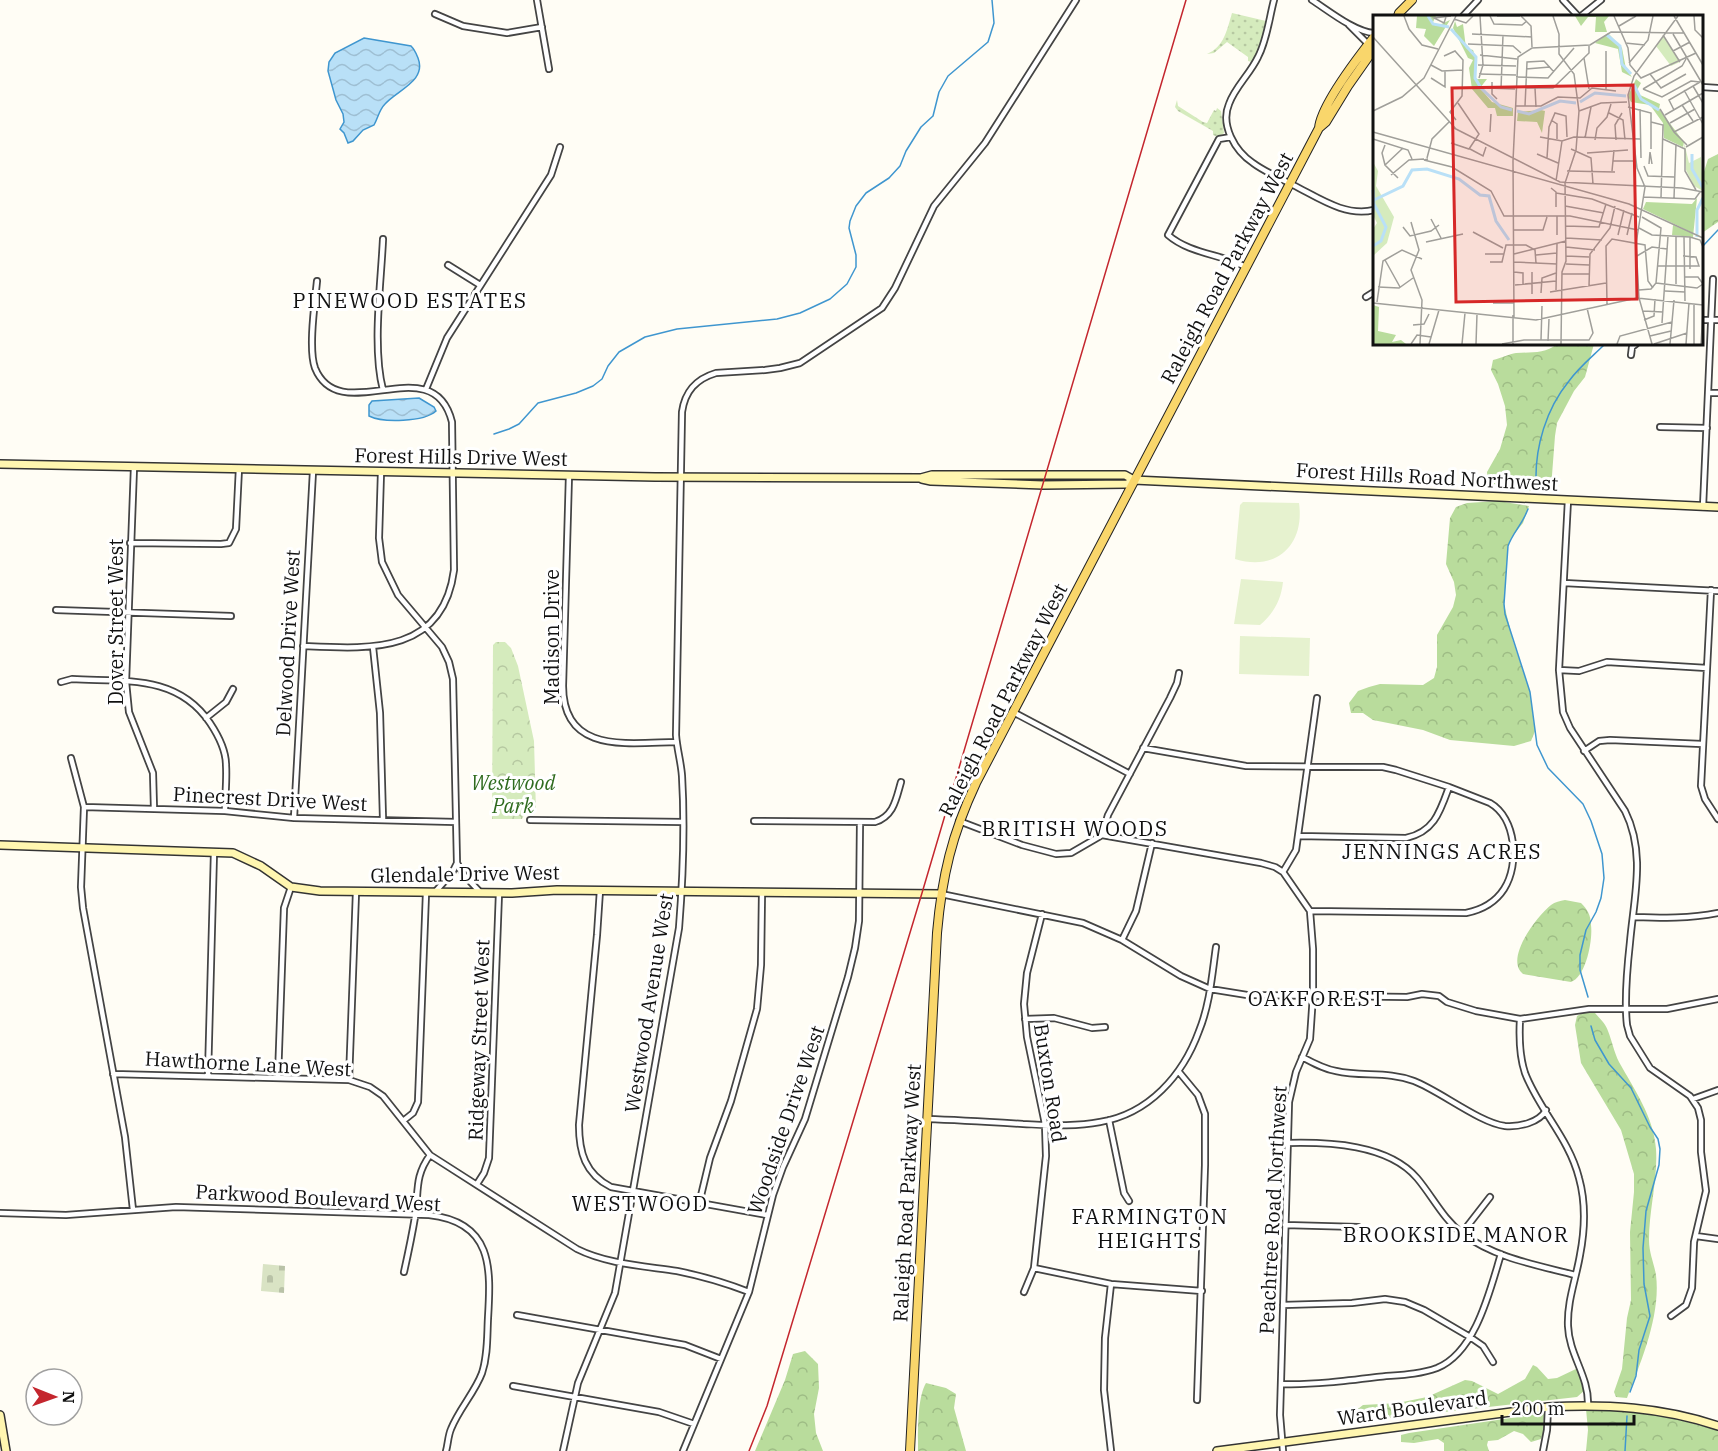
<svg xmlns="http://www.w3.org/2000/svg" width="1718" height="1451" font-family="'IBM Plex Serif',serif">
  <defs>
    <pattern id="grass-dots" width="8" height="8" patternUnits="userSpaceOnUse" patternTransform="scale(1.5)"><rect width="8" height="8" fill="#d5ebbd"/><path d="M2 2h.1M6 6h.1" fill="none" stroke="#b6c8a1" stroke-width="1.8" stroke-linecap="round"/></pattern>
    <pattern id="forest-crowns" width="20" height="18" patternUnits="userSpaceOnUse" patternTransform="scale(1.5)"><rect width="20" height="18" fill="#b9dc9c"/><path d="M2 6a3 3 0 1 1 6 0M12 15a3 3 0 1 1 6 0" fill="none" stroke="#9ebc85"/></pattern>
    <pattern id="cemetery-stones" width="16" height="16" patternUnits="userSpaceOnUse" patternTransform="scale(1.5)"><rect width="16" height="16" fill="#d9e3c4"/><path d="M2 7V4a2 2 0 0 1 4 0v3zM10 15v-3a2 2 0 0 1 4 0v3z" fill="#b9c2a7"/></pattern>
    <pattern id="park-crowns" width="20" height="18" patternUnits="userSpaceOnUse" patternTransform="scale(1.5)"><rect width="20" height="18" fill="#d5ebbd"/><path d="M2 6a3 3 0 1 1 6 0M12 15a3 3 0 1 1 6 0" fill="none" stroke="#b6c8a1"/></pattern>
    <pattern id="water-waves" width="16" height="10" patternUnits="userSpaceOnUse" patternTransform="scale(1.5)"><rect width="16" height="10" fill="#b9e0f7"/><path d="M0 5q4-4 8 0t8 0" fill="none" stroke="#9ebfd3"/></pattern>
  </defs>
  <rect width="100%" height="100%" fill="#fffdf5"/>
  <!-- grass -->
  <path fill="url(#grass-dots)" d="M1232,13L1266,21L1260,46L1252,62L1248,61V57L1227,42L1214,53L1207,54C1224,47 1227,30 1232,13Z
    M1177,100L1178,106L1203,122L1207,123L1214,110L1216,111L1217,108L1221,111L1224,133L1218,137L1213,135V131L1178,111L1175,107Z"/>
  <!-- forest -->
  <path fill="url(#forest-crowns)" d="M1718,154V222L1702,233V178L1708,159Z
    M1557,344H1594L1585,377L1574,391L1557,423L1555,436L1551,488L1541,492L1488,484L1487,472L1500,449L1507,425L1505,406L1498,384L1491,370L1493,360C1501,358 1509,354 1516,353C1532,352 1545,354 1557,344Z
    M1498,501L1529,506L1523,523L1511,538L1508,546L1504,604L1513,641L1530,692L1535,731L1531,741L1514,746L1450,740L1423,730L1373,720L1363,713H1351L1349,703L1358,691L1369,687L1380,684L1423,685L1434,678L1437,667V635L1453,607L1456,595L1454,582L1446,564L1450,518L1456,507L1467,503Z
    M1565,900L1581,903C1587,909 1591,915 1591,925C1593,940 1586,977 1571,982L1523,974C1504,959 1537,916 1551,905C1555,902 1560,901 1565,900Z
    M1584,1012L1595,1013C1600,1019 1606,1024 1608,1031C1612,1041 1614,1052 1619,1062C1634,1089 1654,1117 1656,1149C1658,1179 1649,1209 1649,1240C1649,1253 1654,1263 1656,1275C1661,1315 1641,1362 1627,1398L1616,1397L1614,1392L1622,1369L1627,1318L1631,1300L1630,1232L1634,1192V1174L1621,1130L1581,1063L1575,1025L1577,1016Z
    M805,1351L818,1364L819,1388L814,1414L816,1433L823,1451H755L785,1380L793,1354Z
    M1533,1365L1537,1367L1548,1379L1557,1378L1578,1368L1585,1390L1577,1397L1355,1422L1354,1412L1363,1405L1398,1403L1427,1397L1465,1380L1472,1381L1498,1394L1525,1379Z
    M926,1383L946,1388L956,1394L954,1408L966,1451H918C918,1433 917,1398 926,1383Z
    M1586,1409L1632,1411L1660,1415L1718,1430V1451H1586L1588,1430Z
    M1544,1413L1543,1433L1541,1439L1531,1442L1523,1434L1514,1431L1498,1440L1488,1441L1487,1445L1489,1451H1444V1443L1438,1439L1414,1443L1401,1442V1435L1409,1433Z"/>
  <!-- cemetery -->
  <path fill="url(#cemetery-stones)" d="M263,1264L285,1266L284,1293L261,1291Z"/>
  <!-- park -->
  <path fill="url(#park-crowns)" d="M496,642H505L511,648L518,666L534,741L536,811C528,811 525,812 522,819H492L493,645Z"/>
  <!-- pitch -->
  <path fill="#e6f2cf" d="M1243,502L1299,503C1305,545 1276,572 1235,559L1240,505Z
    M1241,579L1283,582C1281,600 1274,613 1260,625L1234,624Z
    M1240,636L1310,638L1309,676L1239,674Z"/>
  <!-- water -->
  <path fill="url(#water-waves)" stroke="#3f96cf" stroke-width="1.5" d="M364,38L411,46C415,50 416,53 418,58C427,81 397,90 385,104C379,110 378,118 374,125L363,130L353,141L348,143L344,133L340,129L344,122L343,114L336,100L328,71L329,62L335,53Z
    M419,398L434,407L436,411C424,422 383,423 369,416V405L372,401Z"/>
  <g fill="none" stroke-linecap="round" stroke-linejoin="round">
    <!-- stream -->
    <path stroke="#3f96cf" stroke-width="1.5" d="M1702,247L1718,230
      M494,434L509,429L519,424L538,403L576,393L593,386L602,379L608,366L619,352L645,337L677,329L777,319L800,313L830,299L847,284L856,267V255L849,228L850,221L856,206L866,193L889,178L900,166L906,151L921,127L933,116L939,92L948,76L988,42L994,23L992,0
      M1536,482C1535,447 1546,409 1569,381C1579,367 1593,356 1605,344
      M1528,509C1522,525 1513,532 1508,546L1504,604L1505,614L1530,692L1537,745L1548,768L1583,804L1591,821L1602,854L1604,878L1601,898L1596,912L1586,930L1580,955V970L1588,997
      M1591,1026L1595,1040L1609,1064L1631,1088L1650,1127L1658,1139L1660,1149L1659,1165L1646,1211L1643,1248L1644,1284L1650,1316L1639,1350L1636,1376L1630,1392
      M1625,1451L1627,1416"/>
    <defs>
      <path id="street" d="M537,0L549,69
        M1274,0C1269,19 1267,40 1258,57C1250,74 1235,87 1229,104C1220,125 1235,151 1253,163C1265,172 1280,178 1293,185C1319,198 1345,217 1374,210
        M1312,0C1329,11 1355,32 1374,33
        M1563,0L1578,16
        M435,14L463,26L507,33L542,27
        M1463,16L1478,0
        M1581,16L1601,0
        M1349,25L1368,44
        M1702,87L1718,88
        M1231,137L1219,139L1168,235C1190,254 1221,254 1246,267
        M383,239C381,284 372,347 383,390
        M448,265L480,285
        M1366,297L1374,292
        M1702,320H1718
        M1631,355L1632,347L1636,344
        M426,389L447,338L551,175L560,147
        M1708,393H1718
        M1660,427L1707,428
        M134,467L126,682L129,712L153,773L154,809
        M381,472L379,538L382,562L398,595L442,647L449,662L453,679L457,863L464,875L480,892
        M569,475L563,686C563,754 627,743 676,742
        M1568,500L1559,670L1563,712L1570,728L1625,811C1646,853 1634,897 1630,942C1627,969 1624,999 1627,1025L1630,1036L1650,1068L1690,1096L1698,1108L1701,1120V1152L1706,1191L1694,1242L1692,1288L1686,1305L1671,1316
        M1703,507L1713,279
        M130,543L221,544L229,543L236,529L239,468
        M1564,583L1718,591
        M1711,590L1701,786L1705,799L1718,819
        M56,610L231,616
        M303,646C369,649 443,655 454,570L452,422C433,346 340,430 315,368C308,349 315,302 317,281
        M373,647L380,713L383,819
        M1559,670L1579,671L1607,662L1707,668
        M61,682L72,679C124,682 177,674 210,723C218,735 226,750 226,765C227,780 225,796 225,811
        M1013,712L1130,774
        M206,718L226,702L233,689
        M1143,748L1246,766L1383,767L1396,770L1449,787L1490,803C1516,818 1520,864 1504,889C1495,903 1481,910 1466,913L1310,911
        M1584,751L1599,741L1610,740L1702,744
        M71,758L84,807L81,887L83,908L125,1137L133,1210
        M84,807L225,811L294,818L456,822
        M294,818L313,471
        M530,820L683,822
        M754,821L875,822C894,816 896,799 901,782
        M959,821L1022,845L1056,854L1071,853L1102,835L1261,863L1275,867L1283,872
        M1102,835L1108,815L1170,698L1177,683L1179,673
        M1298,836L1406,838C1434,832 1440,812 1449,787
        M600,890L597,935L579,1125C579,1152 585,1174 611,1187L767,1215
        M435,892L452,873L457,863
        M941,894L1083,923L1122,940L1181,976L1210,989L1247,995L1407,997L1422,994L1439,996L1447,1002L1476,1011L1520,1019L1589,1009H1667L1718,999
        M1633,917C1662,918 1689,919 1718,913
        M1122,940L1136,911L1152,843
        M1025,1019L1054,1018L1092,1028L1105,1027
        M1520,1019C1519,1037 1519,1055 1525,1073C1539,1110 1569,1138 1579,1178C1586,1203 1585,1229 1580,1255C1576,1279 1567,1301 1568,1326C1569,1355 1589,1376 1588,1405
        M1302,1057C1313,1063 1324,1069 1336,1071C1362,1077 1388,1071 1414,1081C1440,1091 1480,1123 1505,1126C1519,1127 1539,1123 1546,1110
        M1179,1072L1198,1095L1205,1114V1165L1197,1400
        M113,1074L349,1080L370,1087L383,1096L430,1155L577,1249C607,1264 644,1266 677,1271C702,1276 726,1283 749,1292
        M208,1075L214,852
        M278,1077L284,908L291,887
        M349,1080L356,892
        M1693,1099L1718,1090
        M927,1119C959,1120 991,1122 1023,1124C1048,1125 1075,1127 1100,1122C1149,1114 1183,1075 1199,1031C1210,1004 1212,975 1216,947
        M1109,1120L1124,1193L1129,1201
        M403,1121L413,1113L418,1102L426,893
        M1288,1143C1328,1142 1388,1144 1417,1178C1433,1197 1443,1219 1463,1234C1495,1258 1537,1265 1575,1275
        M477,1184L484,1173L489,1158L499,893
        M699,1204L710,1158L731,1101L757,1009L761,965L762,892
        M0,1213L66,1215L176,1207L429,1215C493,1222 491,1268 488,1318C487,1336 488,1355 482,1373C475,1392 459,1409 451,1429C448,1436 448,1444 446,1451
        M1285,1225L1358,1227
        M1462,1233L1490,1197
        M1696,1236L1718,1239
        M1034,1268L1111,1284L1202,1291
        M404,1272C408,1254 412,1235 415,1217C419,1192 414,1177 430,1155
        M1111,1284L1105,1338L1104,1390L1111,1451
        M1024,1292L1034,1268L1046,1156L1045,1124L1027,1037L1024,1004L1027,973L1042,914
        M1283,1305L1352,1303L1385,1299L1405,1302L1424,1310L1470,1337L1483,1346L1493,1362
        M517,1315L685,1345L721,1359
        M1281,1384C1313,1385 1345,1381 1377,1377C1397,1375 1418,1375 1437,1368C1476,1352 1490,1290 1501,1254
        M513,1386L659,1412L694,1424
        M563,1451L578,1383L615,1293L679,928C683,878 685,826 682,776C681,762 677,749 676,735L682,412C685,391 696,379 716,373L765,370L780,368L800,363L882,308L895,288L934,206L985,143L1076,0
        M683,1451L749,1292L773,1195L783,1167L805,1119L848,977L855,948L859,921L860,822
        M1283,1451L1280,1415L1289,1102L1296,1072L1310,1039L1313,995V949L1310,911L1283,872L1296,850L1317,698
        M1543,1451L1547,1430L1548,1407"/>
      <path id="secondary" d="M0,464L655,477L921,478L932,475H1125L1134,480L1718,507
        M922,479L931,481L1043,485L1127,484L1134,480
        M0,845L233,853L261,866L291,887L320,891L512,893L557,890L941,894
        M0,1415L6,1451
        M1217,1451L1548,1407C1606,1404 1662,1407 1718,1426"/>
      <path id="primary" d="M1398,16L1399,13L1412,0
        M1319,128C1321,105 1359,56 1374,37
        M910,1451L937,933C942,876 952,834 976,783L1319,128L1326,122L1348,86L1374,49"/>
    </defs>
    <!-- street casing -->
    <use href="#street" stroke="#444" stroke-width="8"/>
    <!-- secondary casing -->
    <use href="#secondary" stroke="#333" stroke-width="10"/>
    <!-- primary casing -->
    <use href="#primary" stroke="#222" stroke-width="10"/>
    <!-- street -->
    <use href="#street" stroke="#fff" stroke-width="4.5"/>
    <!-- secondary -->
    <use href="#secondary" stroke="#fff6b0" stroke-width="7"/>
    <!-- primary -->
    <use href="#primary" stroke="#f9d66b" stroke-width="8"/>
    <!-- rail -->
    <path stroke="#c4262e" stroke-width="1.5" d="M749,1451L767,1406L922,893L1186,0"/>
  </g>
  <g text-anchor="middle" stroke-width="6" stroke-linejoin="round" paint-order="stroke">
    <!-- street labels -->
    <g font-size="20" fill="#111" stroke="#fff">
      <text transform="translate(1227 268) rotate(-62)" y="7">Raleigh Road Parkway West</text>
      <text transform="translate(461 457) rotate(1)" y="7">Forest Hills Drive West</text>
      <text transform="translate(1427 477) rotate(3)" y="7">Forest Hills Road Northwest</text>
      <text transform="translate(116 622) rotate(-90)" y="7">Dover Street West</text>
      <text transform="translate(552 637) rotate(-90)" y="7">Madison Drive</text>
      <text transform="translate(288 643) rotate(-87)" y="7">Delwood Drive West</text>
      <text transform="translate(1003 700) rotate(-63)" y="7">Raleigh Road Parkway West</text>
      <text transform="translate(270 799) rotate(3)" y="7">Pinecrest Drive West</text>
      <text transform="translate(465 874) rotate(-1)" y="7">Glendale Drive West</text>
      <text transform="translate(649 1003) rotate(-81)" y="7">Westwood Avenue West</text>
      <text transform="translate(479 1040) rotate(-88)" y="7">Ridgeway Street West</text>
      <text transform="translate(248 1064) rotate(3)" y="7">Hawthorne Lane West</text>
      <text transform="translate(1050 1083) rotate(81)" y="7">Buxton Road</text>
      <text transform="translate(786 1120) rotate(-71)" y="7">Woodside Drive West</text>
      <text transform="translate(907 1193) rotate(-87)" y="7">Raleigh Road Parkway West</text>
      <text transform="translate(318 1198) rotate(3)" y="7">Parkwood Boulevard West</text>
      <text transform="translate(1273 1210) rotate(-87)" y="7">Peachtree Road Northwest</text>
      <text transform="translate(1412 1408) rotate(-8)" y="7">Ward Boulevard</text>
    </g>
    <!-- park labels -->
    <g font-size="20" font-style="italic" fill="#2f6b1f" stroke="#fff">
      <text x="513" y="790">Westwood<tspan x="513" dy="23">Park</tspan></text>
    </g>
    <!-- neighbourhood labels -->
    <g font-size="21" letter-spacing="1.5" fill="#111" stroke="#fff">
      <text x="410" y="308">PINEWOOD ESTATES</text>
      <text x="1075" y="836">BRITISH WOODS</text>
      <text x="1442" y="859">JENNINGS ACRES</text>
      <text x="1317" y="1006">OAKFOREST</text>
      <text x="640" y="1211">WESTWOOD</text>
      <text x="1150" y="1224">FARMINGTON<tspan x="1150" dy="24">HEIGHTS</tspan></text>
      <text x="1456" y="1242">BROOKSIDE MANOR</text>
    </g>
  </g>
  <!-- overview -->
  <g transform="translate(1373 15)">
    <rect width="330" height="330" fill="#fffdf5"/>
    <path d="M44,1H63L59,9L64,11L77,5L61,31L51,21L53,14L43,13ZM202,1H236L231,7L234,17H222L223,2H215L208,11ZM82,6L84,12L90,9L93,33L100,35L104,46L102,64H114L107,73L119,87L140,93V101H124L122,93H115L99,74L96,53L100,45L95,43L80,13ZM235,18L249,33L253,54L259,62L249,57L245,34L222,28ZM263,64L268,68L264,75L267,80L287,89L286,94L311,127L310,132L291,123L290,108L277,90L258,87L255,81ZM168,95L172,96L169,118L164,107L144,106L145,97ZM324,183L320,222L299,220L300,210L320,218L270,194L273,187L319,189ZM0,290L6,292L5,316L23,320L19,327L28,325L33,329H0Z" fill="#b9dc9c"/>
    <path d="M0,147L5,156L3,171L21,202L14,228L1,240L0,251V214L4,208L0,200Z" fill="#d5ebbd"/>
    <path d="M290,21L307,47L298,51L283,31ZM311,127L316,148L328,142L330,176L321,171L313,155Z" fill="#d5ebbd"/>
    <path fill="none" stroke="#b9e0f7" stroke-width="3" d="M55,1L60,9L76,12M78,14L103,42L102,63L108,73L128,92L139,95M234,20L247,31L249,49L258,59M261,70L268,84L286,95M207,87L222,78L253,81M144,96L156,99L187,86L203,88M319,139V154L330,173M0,175L1,189L13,212L8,226L0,231M1,185L30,171L39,155L54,154L86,164L107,180L116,181L123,206L136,225M324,222V195L330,183"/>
    <path fill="none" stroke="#a09f9a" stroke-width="1.5" d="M31,1L36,14L49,30L65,34M117,1L121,9L149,10L154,6M124,1H147M148,1L158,11L159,32M180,1L186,19V39L201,59L206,96L203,135L192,168L193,246L189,257L188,329M241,1L255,33L257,50L268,63L323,38M301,1L330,50M321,1L322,15L330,23M73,2L71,8L61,3L78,1M81,4L93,8L100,1M246,11L263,1M99,19L159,22M300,19L330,70M290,20L307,47M0,22L83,114M252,28L272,30M95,29L140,31L148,38M233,36V74M300,36L317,27M107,40L144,44M71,41L82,36L90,45L89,81L77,97L83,105M211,43L216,74M256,48L275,25L280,1M58,50L69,56L90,55M105,50L143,51M153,54L177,52M106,59L143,60M277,59L288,73L313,59M143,62L175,63L201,33M58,63L72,72V56M106,63L110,50L107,1M119,67V79L124,84M320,71L330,88M114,73L142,74M153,73H180L216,38V30M162,73L163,92M128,74L130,20M270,74L289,82L318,66L327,67M270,74L309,51L313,44M311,75L330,109M309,90L320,106M143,91H168L185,82L207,83L219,73L243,76M152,91L154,47L171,46L181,57M255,92L278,98V134M267,94L268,143M287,94L301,117L314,130M301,95L296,85L327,67M0,96L29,82L51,63L83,1M206,96L228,88L254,87M236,98L250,105L252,125M292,100L330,78M178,105L184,109V124M278,107L290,110L288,183M297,108L322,94M81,113L187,167L309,173L330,177M0,117L256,189L330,223M117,117L118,99M301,117L330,102M167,122L189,126L201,122L267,124M212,123L218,92M0,124L35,135L39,144M290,124L312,134V156L323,175M222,125L224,113L234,102L238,89M243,125L242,110L249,98M78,128L96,134L106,119L85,88M12,130L9,138L12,150L25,163M313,132L330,122M97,134L110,141L113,132M198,134L218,143L220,169M214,138L255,135M164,139L185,148M54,143L59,124L76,107M174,143L176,112L182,98L193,101L194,122M55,144L51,145L79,152L118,176L131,201H197L265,215M240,146H263M276,149L277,137L279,149M12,150L30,133M271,151L275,161L301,162M194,156L242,157M239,156L241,135M18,160L36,145L51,144M183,166L189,126M178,173L183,177V192M183,178L219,184L266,202M270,182L322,184L327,177M301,183L303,129M192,191L231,198M184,201V220M58,204L68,223M38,207L46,235L38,255L49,285L47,329M192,211L226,212L233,189M30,212L37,221L58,216L66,210M266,213L279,220L317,222L327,225L330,232M141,215H170L174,202M100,217L130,233M245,220L251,195M254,220L259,198M303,221V269M311,222L312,286M193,223L229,225M53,227L90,219M193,232L222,235M112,239H131M141,239L193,226M163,240L184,238M193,241L216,242M264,241L279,232L294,234M12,245L27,272M117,247H129L133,230H153L162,235L163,248M141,247L184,249M193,249L216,250M285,251H326L323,242L310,241M317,254V222M141,257L150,258V270M189,259H216M312,262H325L330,269M283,268L324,273L330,269M142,270L183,266M216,271L217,239L237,213L242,191M5,272L26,273L40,263M183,275L184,229M266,275L278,274L283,268L288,213L269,202M292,276L312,277M177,277L233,268M168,278L169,263L183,258M159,279V257M4,287L10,246L29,235L49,244M0,288L163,305L264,283L330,290M120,288H141M234,289L233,231L239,224L272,230L275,266L280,273M270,296L290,297M141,302L140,146L145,42L159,33L217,30L238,17L311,18M271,305L281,301L282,284M289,308L295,221M40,310L51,309L56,299M277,321L298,316M168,325L169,291M175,326L176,304M38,329L44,320L58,322M56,329L66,295M89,329L92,298M103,329L104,299M129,329L151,325H216L220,318L214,293M140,329V300M244,329L247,321L299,307M279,329L266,283L263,229L272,172L264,153L255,80L261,61L305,1M281,329L314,318M297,329L301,285M313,329L316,288M321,329V289M328,329L330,296"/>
    <path fill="#d62828" fill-opacity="0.15" stroke="#d62828" stroke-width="3" d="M260,70L264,284L83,287L79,73Z"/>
    <rect width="330" height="330" fill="none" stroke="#111" stroke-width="3"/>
  </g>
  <!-- north arrow -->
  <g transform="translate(54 1397) rotate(91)"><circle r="28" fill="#ffffff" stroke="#a0a0a0" stroke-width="1.5"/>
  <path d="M0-4.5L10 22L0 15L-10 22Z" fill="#c4262e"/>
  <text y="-9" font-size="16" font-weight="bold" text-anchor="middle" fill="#111111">N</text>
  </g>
  <!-- scale -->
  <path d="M1502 1415v9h132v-9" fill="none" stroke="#111111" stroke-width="3"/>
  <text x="1511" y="1415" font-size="18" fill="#111111" stroke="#ffffff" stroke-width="4.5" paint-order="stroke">200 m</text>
</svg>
